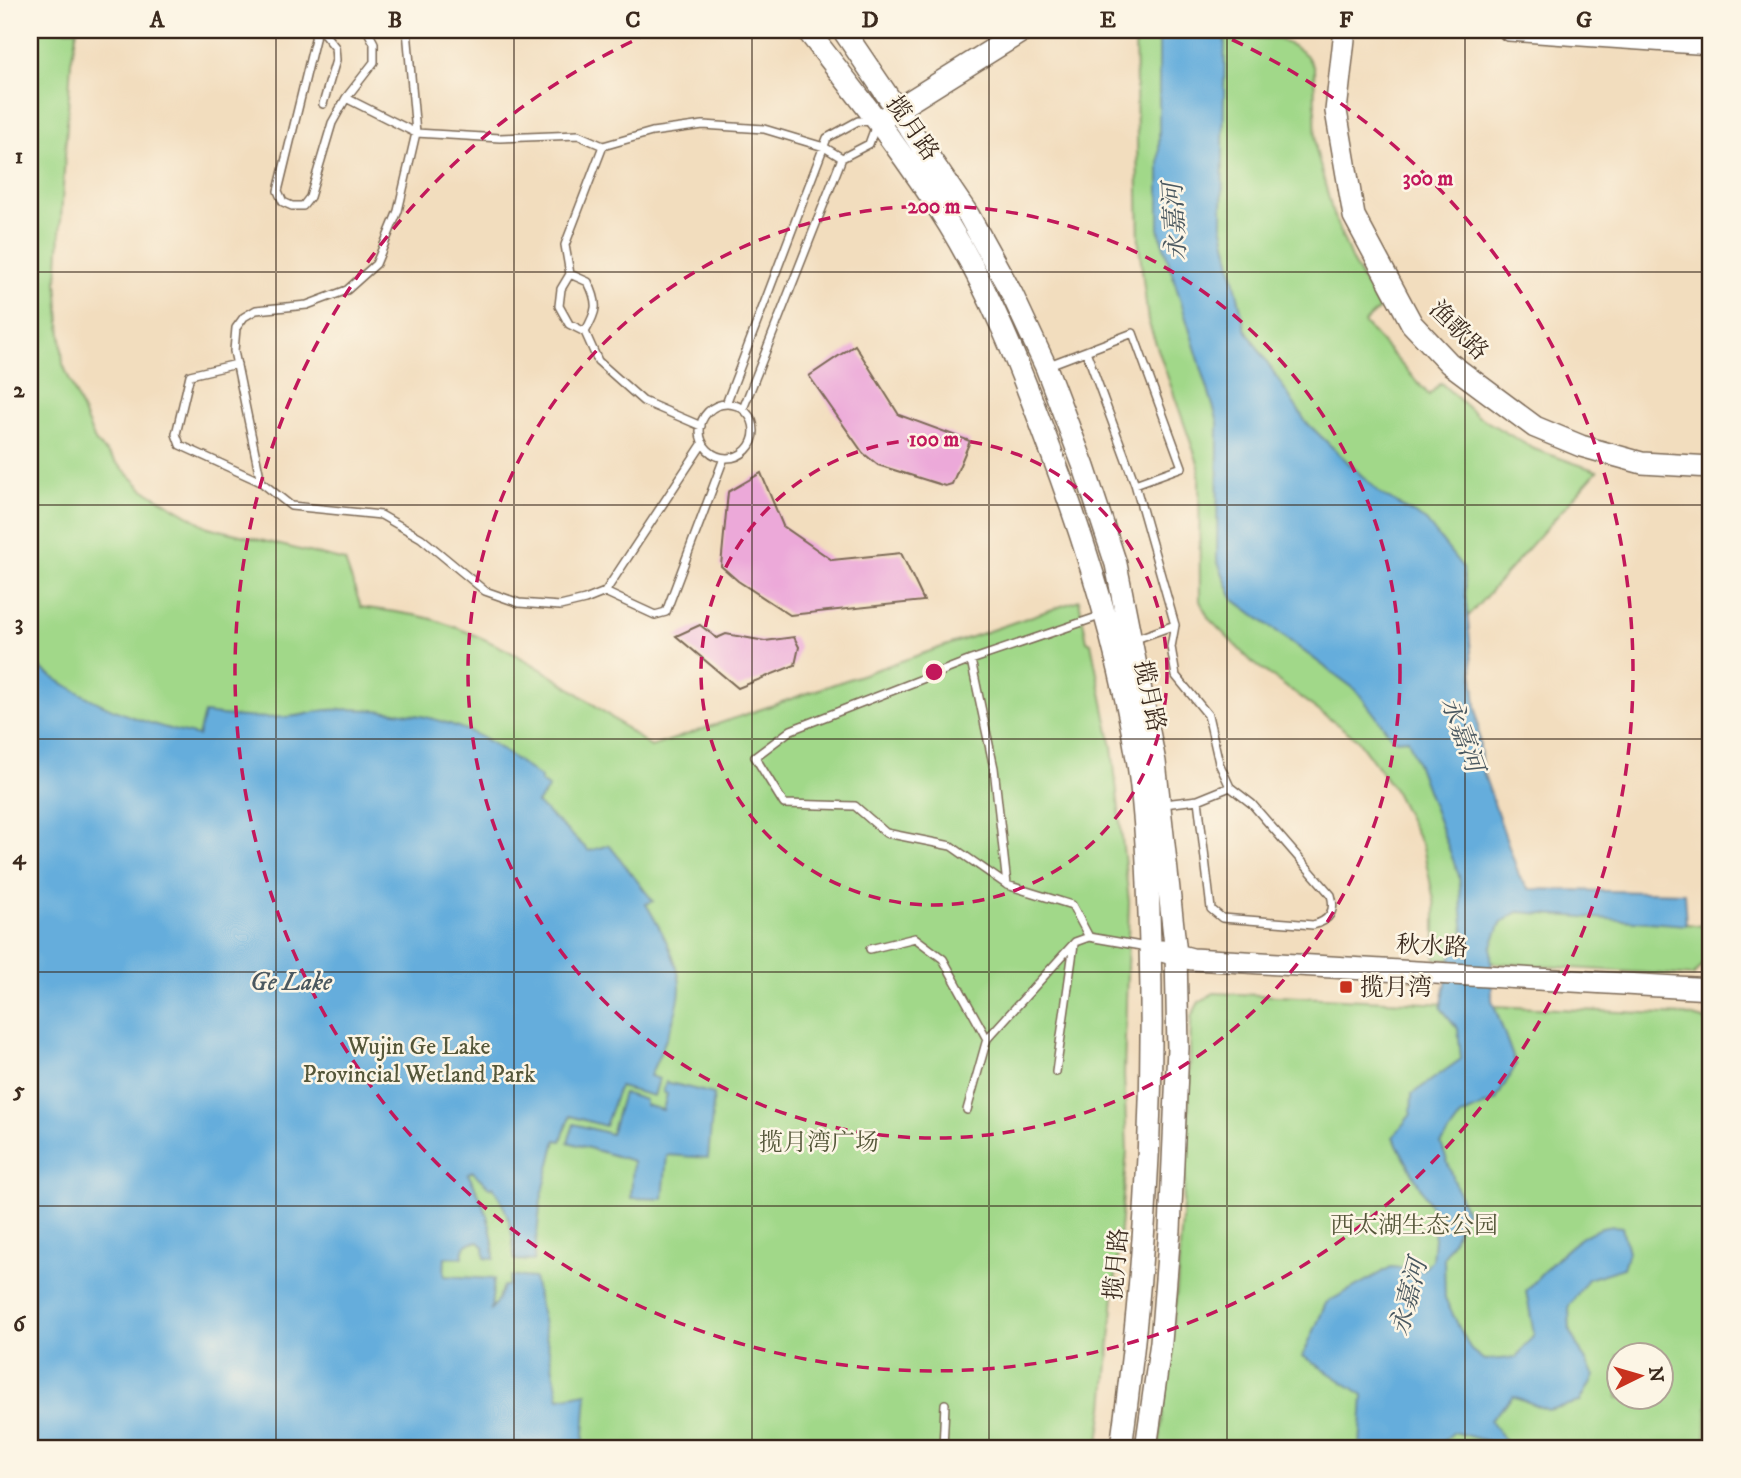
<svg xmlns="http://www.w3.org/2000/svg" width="1741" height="1478" font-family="'IM FELL DW Pica','Noto Serif SC',serif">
  <rect width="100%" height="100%" fill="#fcf5e5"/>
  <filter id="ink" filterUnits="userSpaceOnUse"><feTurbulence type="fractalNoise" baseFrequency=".0143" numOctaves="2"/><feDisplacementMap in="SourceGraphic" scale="14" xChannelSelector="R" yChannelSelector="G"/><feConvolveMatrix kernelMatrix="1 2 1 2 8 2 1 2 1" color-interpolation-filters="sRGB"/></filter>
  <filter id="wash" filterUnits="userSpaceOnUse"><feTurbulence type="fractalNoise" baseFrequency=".00686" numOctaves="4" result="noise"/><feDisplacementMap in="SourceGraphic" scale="28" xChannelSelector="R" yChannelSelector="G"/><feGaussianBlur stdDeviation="1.57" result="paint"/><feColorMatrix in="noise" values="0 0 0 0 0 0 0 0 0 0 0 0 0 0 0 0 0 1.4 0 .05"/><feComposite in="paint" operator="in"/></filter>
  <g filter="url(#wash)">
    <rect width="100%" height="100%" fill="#f2ddbe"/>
    <!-- green -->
    <path fill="#a1d889" stroke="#6e8154" stroke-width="2" fill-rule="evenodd" d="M30,30H77L71,62L57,281L63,364L95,441L143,489L208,527L345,561L361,607C385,611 412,613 435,620C521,648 580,693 651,747L1079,600L1087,641L1091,643L1112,747L1129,902L1124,1074L1127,1151L1104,1407L1098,1448H30Z
      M1135,33L1278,39L1295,47L1306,55L1314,68L1316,150L1333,214L1352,261L1379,309L1364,323L1429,395L1441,383L1476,415L1534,449L1597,471L1409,683L1491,900L1711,927V956L1693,976L1435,959V905L1423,847L1393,788L1357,739L1252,662L1209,619L1200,601L1199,466L1148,321L1139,245Z
      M1214,993L1685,1015L1708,1021L1711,1025V1331L1705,1448H1159L1177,1288L1188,1137L1191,1017L1199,1002ZM1618,1356H1660V1398H1618Z"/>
    <!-- water -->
    <path fill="#65addc" stroke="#506c7d" stroke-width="2" d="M1159,30H1225L1222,224L1245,328L1306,422L1381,494L1426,521L1463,568L1482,769L1520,878L1529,889L1684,893L1686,925L1518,912L1501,923L1491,948L1492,1000L1516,1065L1496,1100L1461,1116L1441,1144L1466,1213L1444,1257L1445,1299L1471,1350L1484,1360L1516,1358L1534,1334L1526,1291C1549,1267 1585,1220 1622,1227L1628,1252L1623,1268L1588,1279L1569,1306L1570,1332L1594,1376L1580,1402L1548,1410L1513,1396L1490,1420L1509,1447L1454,1432L1435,1448H1360L1363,1395L1303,1356L1326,1303L1391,1267L1423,1270L1432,1260L1436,1216L1393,1137L1411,1114L1412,1094L1461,1059L1458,1029L1441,1008L1453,947L1464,937L1459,876L1408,739L1394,740L1356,690L1233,599L1217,560L1218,422L1159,231Z
      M30,659C40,670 53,677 66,685C109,711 149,725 198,736L204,713C234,717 265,720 295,716C306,715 316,711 327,710C378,707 433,713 479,736C501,747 521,764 541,778V782L549,788L537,803L589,851L609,845L653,901L646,904C659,926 681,964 680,989C679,1015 660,1052 650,1076L659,1079L654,1096L619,1087L605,1126L570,1116L561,1141L556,1140L541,1200L534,1261L514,1260C514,1231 508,1210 493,1186L490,1188L472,1171L468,1174C484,1201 494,1228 494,1259L485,1258L484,1247L479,1242C468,1242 461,1246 463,1257H445L444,1276L494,1279L491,1309L498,1300L503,1286H508L511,1276L534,1278L559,1398L587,1393L583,1448H30Z
      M666,1082L714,1094L708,1158L667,1155L663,1199L631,1198L633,1161L568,1142L574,1124L611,1134L623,1093L645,1100V1105L663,1110L667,1094L663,1092Z"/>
    <g id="blocks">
      <!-- building -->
      <path fill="#eca9d9" d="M855,345L899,415L970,441L952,484L945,486L878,465L863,453L809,376Z
        M761,473L783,526L832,560L901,553L924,601L790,615L738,581L721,566L728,492Z
        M700,625L717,638L726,634L765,641L794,637L799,647L795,665L738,688L676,636Z"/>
    </g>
  </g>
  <g filter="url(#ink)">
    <use href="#blocks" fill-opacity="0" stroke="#7b6956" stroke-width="2"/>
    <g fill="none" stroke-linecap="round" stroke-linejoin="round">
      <defs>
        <path id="lane" d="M316,30L315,39L278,191L283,202L292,206H303L310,197L332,123L346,98L374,62V43L367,30
          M321,30L335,47L336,60L323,104
          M407,30L416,133L398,211L376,264L347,290L307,305L256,310L244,317L236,328L234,351L261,482L291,506L381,515L421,538L485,591L519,603L560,606L585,600L605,592L703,443
          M346,98L416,133L500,138L578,135L603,146L652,132L703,125L764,129L824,147L842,158
          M603,146L565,245L570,274L561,289L559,306L569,324L585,332L598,361L643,401L701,426
          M570,274L588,282C599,304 597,311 585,332
          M1086,351L1135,484L1175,625L1133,640
          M237,364L190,375L176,434L180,445L261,482
          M1049,365L1133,333L1182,467L1135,484
          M726,404L827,138L858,121L877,122L869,144L842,158L743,409
          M700 431a27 27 0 1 1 54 0a27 27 0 1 1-54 0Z
          M605,592L655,615L666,612L724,458
          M1103,615L971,660L791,730L755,757L784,804L855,806L886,833L951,846L1007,885L1072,905L1089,937L1147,947
          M1175,625L1171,647L1176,676L1208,715L1219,763L1230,787L1252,804L1331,895C1336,911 1329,921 1313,925L1222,918L1211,909L1198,800
          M971,660L994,768L1007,885
          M1164,804L1198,800L1230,787
          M870,949L915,938L943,959L987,1039
          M1056,1072L1074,944
          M967,1110L987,1039L1075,942L1089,937
          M943,1448L945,1404"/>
        <path id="secondary" d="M807,30C856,93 907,157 949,225C990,292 1019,365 1046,438C1086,543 1120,652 1138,764C1147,824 1148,884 1150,944C1155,1113 1144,1281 1121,1448
          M843,30L969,216L1012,294L1046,367L1084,467L1116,564L1155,762L1176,954L1178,1048L1170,1230L1161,1342L1146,1448
          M1345,30L1336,111L1354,216L1412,324L1449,363L1535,427L1581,446L1642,463L1711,467
          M1509,30L1711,44
          M888,115L1024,30
          M1162,951L1192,959L1711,989"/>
      </defs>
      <!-- lane casing -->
      <use href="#lane" stroke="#7b6956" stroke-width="10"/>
      <!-- secondary casing -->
      <use href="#secondary" stroke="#7b6956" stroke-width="24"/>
      <!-- lane -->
      <use href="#lane" stroke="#fff" stroke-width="7"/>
      <!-- secondary -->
      <use href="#secondary" stroke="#fff" stroke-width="21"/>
    </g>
  </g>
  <!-- grid -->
  <path fill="none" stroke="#3b2a1e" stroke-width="2" stroke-opacity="0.55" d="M276,30V1448M514,30V1448M752,30V1448M989,30V1448M1227,30V1448M1465,30V1448M30,272H1711M30,505H1711M30,739H1711M30,972H1711M30,1206H1711"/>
  <!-- distance rings -->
  <g fill="none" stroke="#c2185b" stroke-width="3.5" stroke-dasharray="12 9">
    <circle cx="934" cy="672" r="233"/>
    <circle cx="934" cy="672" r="466"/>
    <path d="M1213 31A699 699 0 1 1 655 31"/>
  </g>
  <!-- markers -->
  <rect fill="#c8321e" stroke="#fcf5e5" stroke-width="2.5" x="1339" y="980" width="14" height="14" rx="3.5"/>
  <g text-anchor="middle" stroke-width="5" stroke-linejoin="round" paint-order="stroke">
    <!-- street labels -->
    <g font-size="24" fill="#3b2a1e" stroke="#fcf5e5">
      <text transform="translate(913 128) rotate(55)" y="8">揽月路</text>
      <text transform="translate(1459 330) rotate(45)" y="8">渔歌路</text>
      <text transform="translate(1150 696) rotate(78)" y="8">揽月路</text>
      <text transform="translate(1432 946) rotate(3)" y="8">秋水路</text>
      <text transform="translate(1116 1264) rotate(-85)" y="8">揽月路</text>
    </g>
    <!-- poi labels -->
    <g font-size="24" fill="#3b2a1e" stroke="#fcf5e5" text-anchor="start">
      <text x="1360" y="995">揽月湾</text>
    </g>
    <!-- park labels -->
    <g font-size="24" fill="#545639" stroke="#fcf5e5">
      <text x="419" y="1054">Wujin Ge Lake<tspan x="419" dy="28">Provincial Wetland Park</tspan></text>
      <text x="819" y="1150">揽月湾广场</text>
      <text x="1414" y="1233">西太湖生态公园</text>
    </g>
    <!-- water labels -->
    <g font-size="26" font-style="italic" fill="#4a5860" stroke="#fcf5e5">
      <text transform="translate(1174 222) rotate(-93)" y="9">永嘉河</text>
      <text transform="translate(1463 734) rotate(70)" y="9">永嘉河</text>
      <text x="291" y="990">Ge Lake</text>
      <text transform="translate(1408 1297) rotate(-75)" y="9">永嘉河</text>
    </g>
  </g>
  <circle cx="934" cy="672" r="10" fill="#c2185b" stroke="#fcf5e5" stroke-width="3.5"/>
  <g font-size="21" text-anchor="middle" font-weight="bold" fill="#c2185b" stroke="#fcf5e5" stroke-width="5" stroke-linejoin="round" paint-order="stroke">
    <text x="1428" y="185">300 m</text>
    <text x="934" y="213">200 m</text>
    <text x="934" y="446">100 m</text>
  </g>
  <!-- margin -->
  <rect width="1741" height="1478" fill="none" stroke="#fcf5e5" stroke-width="77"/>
  <!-- north arrow -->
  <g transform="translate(1640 1376) rotate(85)"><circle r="33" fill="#fcf5e5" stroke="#afa495" stroke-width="2"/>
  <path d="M0-5L12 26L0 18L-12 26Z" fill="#c8321e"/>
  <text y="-10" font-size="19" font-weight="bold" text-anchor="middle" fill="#3b2a1e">N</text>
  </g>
  <rect x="38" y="38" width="1664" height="1402" fill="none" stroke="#3b2a1e" stroke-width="2.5"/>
  <g font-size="23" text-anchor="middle" font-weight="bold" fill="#3b2a1e">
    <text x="157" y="27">A</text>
    <text x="395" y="27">B</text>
    <text x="633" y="27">C</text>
    <text x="870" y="27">D</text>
    <text x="1108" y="27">E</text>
    <text x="1346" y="27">F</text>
    <text x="1584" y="27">G</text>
    <text x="19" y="163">1</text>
    <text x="19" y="397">2</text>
    <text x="19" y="630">3</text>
    <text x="19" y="864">4</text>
    <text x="19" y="1097">5</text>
    <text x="19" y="1331">6</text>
  </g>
</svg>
